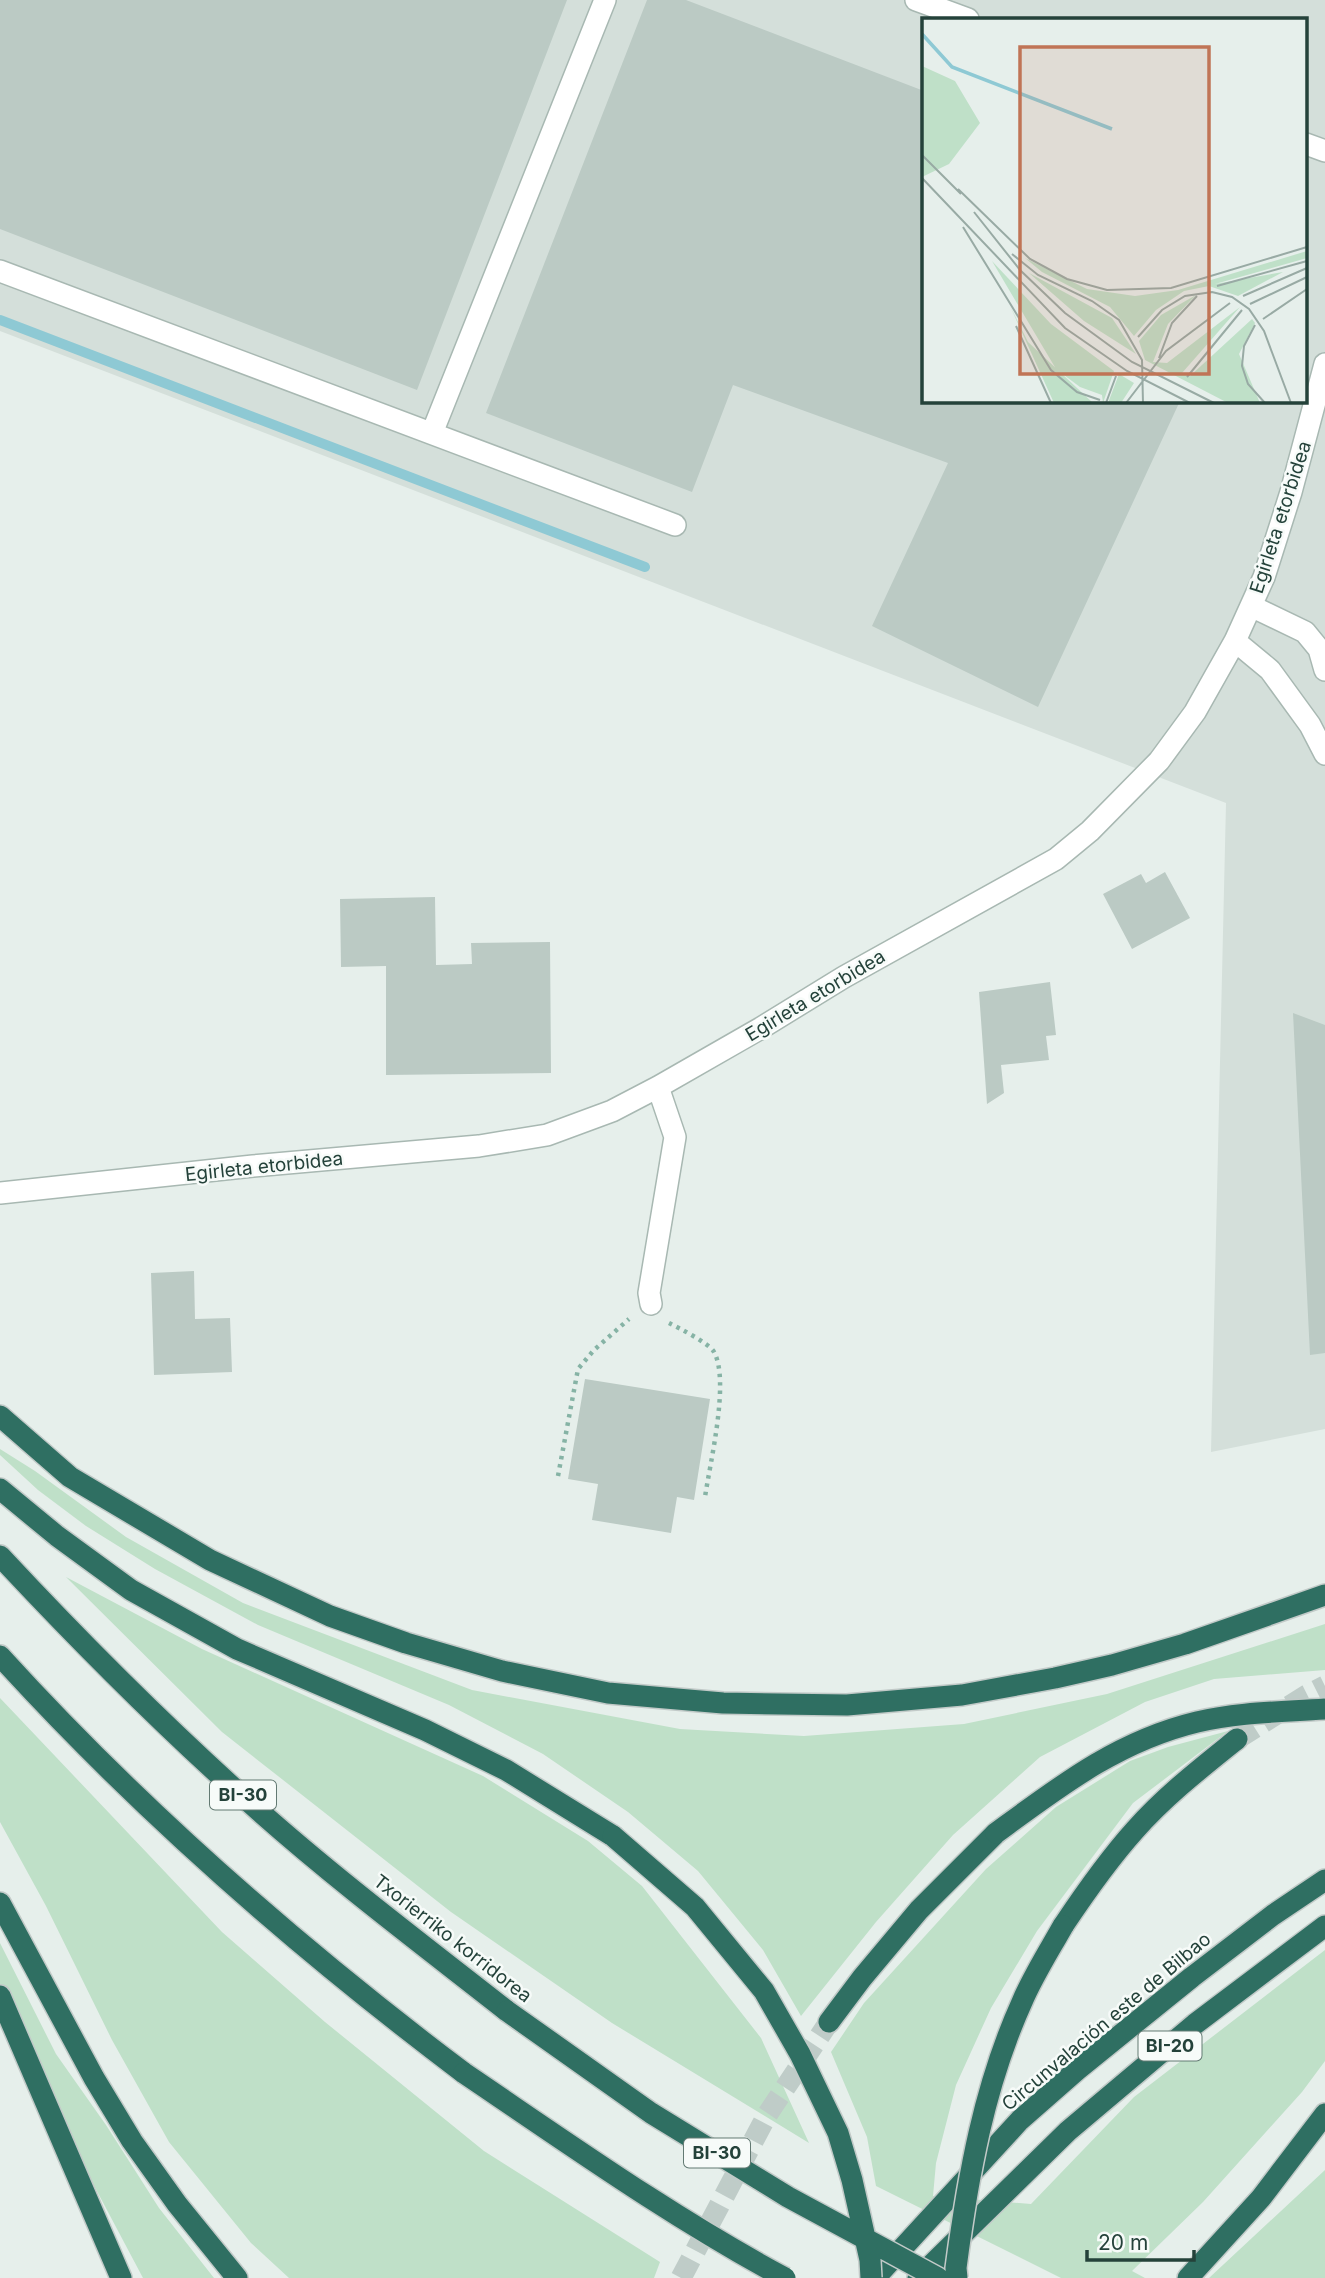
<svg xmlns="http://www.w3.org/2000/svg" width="1325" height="2278" font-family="Inter,sans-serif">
  <rect width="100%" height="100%" fill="#e6efeb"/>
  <!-- built -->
  <path fill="#d4dfda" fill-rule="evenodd" d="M0,0H1325V1429L1211,1452L1226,803L0,331ZM924,19H1306V401H924Z"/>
  <!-- green -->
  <path fill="#bfe0c8" d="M0,1449L35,1471L126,1537L243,1603L472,1690L680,1729L804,1736L964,1724L1107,1694L1325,1624V1670L1214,1679L1145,1702L1040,1757L953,1835L876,1922L801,2016L763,1950L698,1871L628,1812L543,1754L449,1705L258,1625L155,1569L86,1526L38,1490L0,1455Z
    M66,1577L202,1649L483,1776L588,1841L642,1886L761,2038L809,2143L612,2023L451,1912L222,1732Z
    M0,1698L222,1932L325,2022L484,2151L660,2262L654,2278H289L251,2243L169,2142L112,2040L46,1906L0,1822Z
    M1228,1731L1133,1803L1037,1931L991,2008L956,2085L936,2163L933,2196L1031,2204L1134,2097L1325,1950V2061L1302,2092L1203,2202L1132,2271L1145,2278H1061L876,2186L867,2137L831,2052L864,2003L986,1869L1056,1807L1130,1761L1168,1747Z
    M0,1943L56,2054L106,2125L159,2208L214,2278H143L37,2078L0,1997Z
    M1325,2170V2278H1209Z"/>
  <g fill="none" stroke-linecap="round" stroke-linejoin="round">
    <!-- stream -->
    <path stroke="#8ec9d4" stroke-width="10" d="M0,320L645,567"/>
  </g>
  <!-- building -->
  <path fill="#bbcac4" d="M0,0H567L417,390L0,229Z
    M647,0H686L924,91V401H1180L1038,707L872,626L948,463L733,385L692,492L486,413Z
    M1165,872L1190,918L1132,949L1103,894L1141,874L1146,883Z
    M435,897L436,965L472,964L471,943L550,942L551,1073L386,1075V966L341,967L340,899Z
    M1050,982L1056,1035L1046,1036L1049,1060L1001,1065L1004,1093L987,1104L979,992Z
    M1293,1013L1325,1025V1353L1310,1355Z
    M194,1271L195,1319L230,1318L232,1372L154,1375L151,1273Z
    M585,1379L710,1399L694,1500L677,1497L671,1533L592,1520L598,1484L568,1479Z"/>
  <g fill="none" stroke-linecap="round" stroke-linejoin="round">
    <!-- highway-tunnel -->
    <path stroke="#bfccc8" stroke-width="21" stroke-dasharray="21 10" stroke-linecap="butt" d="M1237,1739L1307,1695L1325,1686
      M681,2278L767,2115L829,2022"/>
    <defs>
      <path id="minor" d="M916,0L968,19
        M1306,144L1325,151
        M0,271L675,525
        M432,433L605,0
        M1251,606L1305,632L1319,649L1325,670
        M1235,641L1270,670L1310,725L1325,754
        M0,1193L253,1166L479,1146L547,1135L612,1111L658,1087L761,1028L844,977L1056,859L1090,831L1159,761L1195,712L1235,641L1264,577L1291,492L1325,364
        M651,1304L649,1293L675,1137L658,1087"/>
      <path id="highway" d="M0,1416L70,1477L210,1560L330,1616L406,1643L502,1671L608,1693L723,1703L847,1705L962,1695L1055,1678L1112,1665L1185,1644L1325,1595
        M0,1489L57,1536L131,1590L237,1649L425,1730L506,1770L613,1836
        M0,1556C82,1644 168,1730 258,1810C338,1881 423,1945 507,2011
        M0,1656C140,1810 298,1948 464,2073
        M0,1903L94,2078L132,2141L177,2204L237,2278
        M1063,1926C1085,1893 1108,1860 1135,1830C1165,1796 1201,1768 1237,1739
        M0,1996L121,2278
        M829,2022L862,1978L919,1910L996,1833
        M875,2278L1020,2120L1077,2070L1192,1977L1273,1915L1325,1880
        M918,2278L1068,2131L1195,2024L1325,1926
        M1188,2278L1261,2198L1325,2114"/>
    </defs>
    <!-- minor casing -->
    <use href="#minor" stroke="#a8b8b2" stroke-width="24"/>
    <!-- highway casing -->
    <use href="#highway" stroke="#c2cac8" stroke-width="24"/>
    <!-- path -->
    <path stroke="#86b3a5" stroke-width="4.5" stroke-dasharray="3.5 5" stroke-linecap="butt" d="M669,1323C679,1328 709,1343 714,1352C730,1381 710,1463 705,1497
      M558,1476L578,1369L594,1350L629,1319"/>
    <!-- minor -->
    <use href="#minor" stroke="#fff" stroke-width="21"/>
    <!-- highway -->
    <use href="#highway" stroke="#2f6f62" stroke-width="21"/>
    <defs>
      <path id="highway-bridge" d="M996,1833C1060,1786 1118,1741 1197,1722C1238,1712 1283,1712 1325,1709
        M613,1836L695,1907L764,1991L800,2054L838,2133L852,2180L870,2260L871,2278
        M507,2011L651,2113L788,2197L938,2278
        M464,2073C569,2144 673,2218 785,2278
        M957,2278L956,2268C968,2176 984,2086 1022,2002C1033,1976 1049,1951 1063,1926"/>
    </defs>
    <!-- highway-bridge casing -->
    <use href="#highway-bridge" stroke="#c2cac8" stroke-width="24" stroke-linecap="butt"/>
    <!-- highway-bridge -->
    <use href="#highway-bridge" stroke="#2f6f62" stroke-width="21"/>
  </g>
  <g text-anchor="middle" stroke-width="5" stroke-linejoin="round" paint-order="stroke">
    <!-- shield labels -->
    <g fill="#f7fbf9" stroke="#637a73" stroke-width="2">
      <rect x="210" y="1780.5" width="66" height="29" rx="5"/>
      <rect x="1138.5" y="2031.5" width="63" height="29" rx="5"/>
      <rect x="684" y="2138.5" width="66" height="29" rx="5"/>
    </g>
    <g font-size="18" font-weight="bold" fill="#24423a">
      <text x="243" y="1801">BI-30</text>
      <text x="1170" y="2052">BI-20</text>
      <text x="717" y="2159">BI-30</text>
    </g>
    <!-- street labels -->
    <g font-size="19" fill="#24423a" stroke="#f7fbf9">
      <text transform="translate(1280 517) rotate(-72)" y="7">Egirleta etorbidea</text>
      <text transform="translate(815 995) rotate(-31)" y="7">Egirleta etorbidea</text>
      <text transform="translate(264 1166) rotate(-6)" y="7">Egirleta etorbidea</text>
      <text transform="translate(453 1938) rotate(38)" y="7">Txorierriko korridorea</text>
      <text transform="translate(1106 2021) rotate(-40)" y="7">Circunvalación este de Bilbao</text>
    </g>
  </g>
  <!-- overview -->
  <g transform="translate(922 18)">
    <rect width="385" height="385" fill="#e6efeb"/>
    <path d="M0,48L33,63L58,105L27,146L0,159ZM385,233V240L293,266L361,254L316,278L287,268L262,273L234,292L212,318L188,289L120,254L103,240L165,271L213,278L256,272ZM70,243L129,306L192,353L181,385L180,377L158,369L134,351ZM107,255L190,300L214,336L162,303ZM274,277L246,306L231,344L245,345L318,289L260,355L268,358L330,301L333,305L317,336L338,385H306L223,342L217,323L239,297ZM88,288L106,324L171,385H132ZM197,356L212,365L199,385H186Z" fill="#bfe0c8"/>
    <path fill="none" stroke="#8ec9d4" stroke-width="3.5" d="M0,16L30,49L190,111"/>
    <path fill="none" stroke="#98aaa4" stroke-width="2" d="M0,137L39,176M0,160L143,310L205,353L268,385M36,171L108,241L145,261L185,272L249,270L385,229M52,194L98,252L143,295L210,344L292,385M41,209L129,352L155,374L178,382M90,236L116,257L170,283L197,302L220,342L221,385M295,268L385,243M321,278L385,250M328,286L385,259M341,301L385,271M333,307L322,328L320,348L326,366L343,385M94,308L129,385M216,319L240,292L263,278L290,274L310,279L327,291L342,313L369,385M237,340L250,305L275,278M265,359L320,292M184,385L194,358M204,385L244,333L308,285"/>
    <path fill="#c07456" fill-opacity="0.15" stroke="#c07456" stroke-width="3.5" d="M98,29H287V356H98Z"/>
    <rect width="385" height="385" fill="none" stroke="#24423a" stroke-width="3.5"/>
  </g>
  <!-- scale -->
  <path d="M1087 2250v10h107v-10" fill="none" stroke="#24423a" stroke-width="3.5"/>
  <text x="1098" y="2250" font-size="21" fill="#24423a" stroke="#f7fbf9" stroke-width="5" paint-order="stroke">20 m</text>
</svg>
